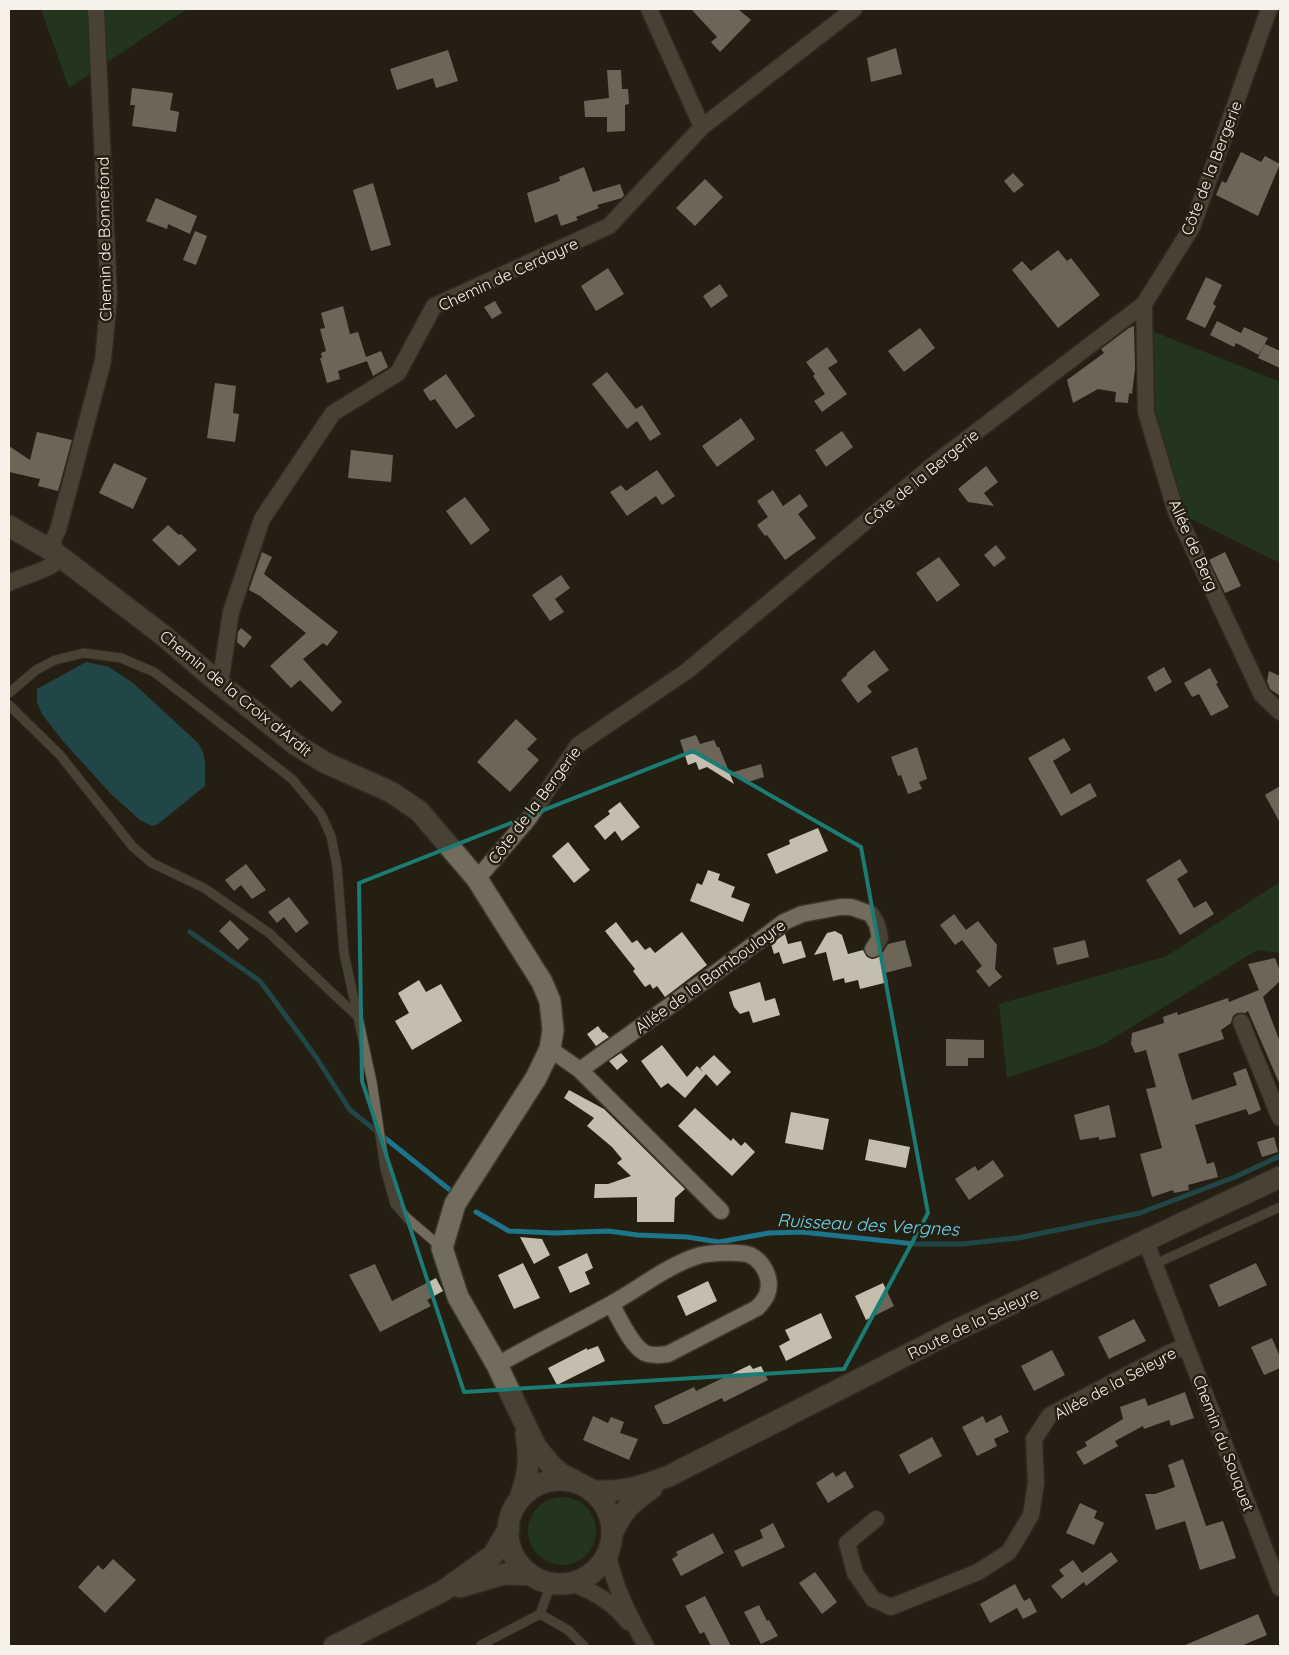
<svg xmlns="http://www.w3.org/2000/svg" width="1289" height="1655" font-family="Quicksand,sans-serif">
  <rect width="100%" height="100%" fill="#251f12"/>
  <!-- green -->
  <path fill="#22532c" d="M41,9H187L69,88Z
    M1149,330L1280,382V563L1183,515L1152,408Z
    M1280,882V953L1257,950L1102,1045L1007,1078L999,1004L1167,956Z
    M528 1531a34 34 0 1 1 68 0a34 34 0 1 1-68 0Z"/>
  <!-- water -->
  <path fill="#1c758a" d="M86,662L109,667L133,683L198,743L203,752L205,761V786L158,824L152,826L140,820L111,794L62,740L42,714L37,702V689Z"/>
  <g fill="none" stroke-linecap="round" stroke-linejoin="round">
    <!-- stream -->
    <path stroke="#1c758a" stroke-width="5" d="M190,932L260,981L316,1057L350,1110L455,1194
      M476,1212L509,1231L555,1233L608,1231L638,1235L687,1237L719,1242L769,1233L802,1232L915,1244H962L1018,1238L1140,1213L1235,1177L1280,1156"/>
  </g>
  <!-- building -->
  <path fill="#c5bdad" d="M691,9H738L751,20L720,52L711,42L717,37Z
    M896,48L902,74L871,82L867,58Z
    M448,50L458,81L436,88L433,78L397,90L390,69Z
    M607,70H621L622,89H628L629,104L625,105V131L607,132V117H585L584,101L609,98Z
    M132,88L173,93L170,110L179,112L176,132L132,126L135,105H130Z
    M1241,152L1261,162L1265,156L1280,164L1258,216L1216,195L1222,181L1226,183Z
    M584,167L593,192L620,184L624,195L622,198L597,205L599,208L576,217L578,220L561,226L557,214L535,223L527,193L560,181L559,177Z
    M1013,173L1024,185L1014,193L1004,181Z
    M705,179L723,197L695,226L676,208Z
    M373,183L391,245L371,251L353,190Z
    M156,198L197,216L190,234L168,224L167,229L146,221Z
    M195,231L207,236L196,265L183,260Z
    M1058,250L1067,261L1071,258L1100,295L1058,328L1012,270L1022,261L1031,271Z
    M608,268L624,294L596,311L581,286Z
    M1206,277L1222,285L1213,304L1216,306L1205,328L1186,319Z
    M720,284L728,296L711,308L703,296Z
    M495,301L502,313L492,319L484,307Z
    M343,306L350,334L358,332L366,357L381,351L388,367L373,376L367,361L338,371L340,379L327,383L320,358H322L321,353L326,351L320,329L325,328L321,313Z
    M1217,321L1241,333L1244,327L1268,338L1259,355L1236,343L1234,347L1210,335Z
    M1134,326L1135,368L1132,394L1129,393L1128,403L1115,402L1116,392L1098,389L1073,403L1067,380L1104,353L1101,349L1129,328Z
    M920,328L935,348L904,372L888,351Z
    M1265,344L1280,351V368L1258,358Z
    M827,347L838,362L828,368L847,394L822,412L814,401L825,394L813,376L815,374L806,362Z
    M607,372L636,409L642,405L661,434L650,441L637,421L627,429L592,384Z
    M446,374L475,416L456,429L435,399L430,401L423,390Z
    M215,383L236,386L233,413L239,414L235,442L207,438Z
    M741,418L755,439L717,467L702,446Z
    M842,431L853,447L826,467L815,450Z
    M37,432L72,440L58,491L38,486L40,479L9,472V446L30,460Z
    M351,450L393,455L391,482L348,478Z
    M114,463L147,478L133,509L99,493Z
    M986,466L998,482L984,493L994,506L968,502L958,489Z
    M657,470L675,496L662,505L656,496L627,516L610,492L621,485L626,491Z
    M773,490L783,506L800,494L808,506L798,514L816,538L785,560L767,535L765,536L757,525L768,517L757,501Z
    M465,497L490,530L471,545L446,511Z
    M168,525L179,535L181,534L197,550L179,566L152,540Z
    M996,545L1006,558L994,567L984,555Z
    M262,552L272,557L264,574L338,632L327,646L323,643L303,659L342,702L332,712L300,680L291,688L270,666L306,633L260,596L249,590Z
    M1225,552L1241,586L1225,593L1209,560Z
    M939,557L960,585L937,602L916,573Z
    M561,575L570,588L555,599L564,612L550,621L532,595Z
    M241,628L252,637L244,648L237,642L238,632Z
    M874,650L889,670L867,686L872,692L858,703L841,680L847,675V673Z
    M1164,667L1172,682L1155,692L1147,677Z
    M1210,668L1218,683L1216,684L1229,707L1211,716L1199,694L1192,697L1184,683Z
    M1269,671L1280,676V696L1270,689L1267,681Z
    M516,719L537,739L527,749L539,760L510,792L477,762Z
    M696,735L700,744L714,740L717,747H719L734,784L707,767L699,770L696,762L688,765L680,740Z
    M1064,738L1071,750L1053,761L1071,794L1090,783L1097,796L1061,816L1028,758Z
    M917,747L927,779L919,782L922,789L908,794L901,775L898,776L891,757Z
    M761,764L764,777L748,782L730,773Z
    M1280,786V823L1265,795Z
    M620,802L640,827L622,841L615,831L605,840L594,826L610,814L608,811Z
    M818,828L828,851L776,874L767,854L790,844L789,840Z
    M568,842L590,870L574,883L552,856Z
    M1180,859L1188,872L1177,879L1194,908L1206,901L1214,914L1180,935L1146,880Z
    M246,864L266,890L252,899L241,885L234,891L225,880Z
    M708,870L720,874L718,880L735,887L731,897L750,904L743,922L690,901L697,883L702,885Z
    M289,897L309,923L296,933L284,917L277,923L268,912Z
    M954,914L966,930L978,921L997,945L995,969L1002,977L989,987L976,971L982,966L962,940L955,945L940,925Z
    M230,920L249,939L238,950L219,931Z
    M616,922L632,943L637,940L645,950L650,947L655,953L682,932L707,965L665,997L657,986L653,989L650,984L645,987L633,971L635,969L605,931Z
    M835,931L842,935L848,954L863,950L867,957L872,959L877,958L881,955L888,944L905,940L912,966L885,973L888,982L860,989L858,980L845,983L844,978L833,981L826,952L814,955L827,933Z
    M785,934L788,944L801,941L806,957L783,964L779,952L774,954L771,944Z
    M1085,940L1089,957L1057,965L1053,948Z
    M1275,958L1280,971V981L1263,997L1280,1042V1085L1248,1011L1245,1013H1237L1233,1016L1231,1023L1221,1030L1224,1039L1178,1054L1192,1100L1237,1085L1233,1073L1246,1068L1261,1110L1249,1115L1246,1109L1195,1125L1207,1164L1214,1162L1218,1177L1188,1185L1189,1190L1174,1193L1173,1190L1152,1197L1140,1154L1162,1148L1146,1089L1156,1087L1146,1050L1135,1053L1131,1044L1132,1033L1164,1023L1163,1017L1177,1012L1178,1015L1228,998L1229,1002L1259,990L1248,964Z
    M419,980L426,992L441,984L462,1021L412,1050L395,1021L409,1013L398,993Z
    M760,982L765,1001L775,998L780,1015L753,1023L749,1011L740,1014L734,1007L729,992Z
    M598,1026L603,1033L604,1032L609,1037L596,1046L587,1034Z
    M946,1039L984,1040V1058H968V1066H946Z
    M662,1045L687,1077L697,1066L703,1072L700,1068L714,1055L731,1072L717,1086L706,1074L685,1098L668,1083L661,1088L641,1061Z
    M621,1053L628,1061L617,1070L609,1061Z
    M569,1090L604,1109L685,1189L675,1198L674,1222H637V1197L594,1198L595,1184H608L631,1176L617,1163L622,1159L612,1147L587,1126L594,1118L564,1098Z
    M1109,1105L1116,1137L1099,1140V1137L1080,1140L1074,1115Z
    M695,1108L731,1141L733,1138L741,1146L745,1142L755,1152L732,1176L678,1126Z
    M791,1112L829,1119L823,1150L785,1143Z
    M1274,1137L1278,1152L1262,1157L1257,1142Z
    M869,1139L910,1147L906,1168L865,1160Z
    M993,1160L1004,1176L969,1200L955,1179L975,1166L978,1171Z
    M520,1237L542,1239L550,1255L534,1264Z
    M587,1253L593,1268L585,1272L590,1284L570,1293L558,1267Z
    M523,1263L540,1298L514,1309L498,1275Z
    M1256,1263L1267,1285L1219,1307L1209,1285Z
    M375,1264L392,1301L436,1278L443,1291L427,1300L431,1306L380,1332L349,1275Z
    M708,1281L717,1301L686,1316L677,1296Z
    M883,1283L894,1306L866,1320L855,1296Z
    M821,1313L832,1338L786,1361L779,1346L790,1340L785,1330Z
    M1134,1319L1146,1341L1109,1359L1098,1337Z
    M1272,1338L1280,1357V1368L1264,1375L1251,1347Z
    M598,1346L605,1361L557,1385L548,1368L587,1348V1350Z
    M1052,1350L1065,1375L1034,1391L1021,1366Z
    M750,1365L753,1369L761,1366L768,1380L724,1402L722,1398L668,1424H663L654,1406L694,1387L696,1391Z
    M1185,1392L1194,1418L1171,1426L1169,1420L1144,1429L1143,1426L1115,1441L1118,1446L1084,1465L1076,1452L1087,1446L1085,1442L1123,1419L1120,1407L1145,1398L1148,1406Z
    M1001,1415L1009,1432L994,1439L997,1446L977,1456L962,1427L983,1416L986,1423Z
    M593,1416L608,1423L611,1417L624,1422L620,1433L638,1439L629,1460L583,1440Z
    M932,1437L942,1456L909,1474L899,1455Z
    M1183,1459L1206,1526L1223,1521L1236,1558L1200,1570L1185,1521L1156,1530L1145,1494H1155L1175,1487L1168,1465Z
    M845,1471L854,1487L828,1503L816,1483L833,1472L836,1477Z
    M1080,1503L1097,1511L1094,1518L1104,1523L1094,1545L1066,1533Z
    M773,1523L785,1547L742,1567L734,1551L763,1538L760,1530Z
    M713,1533L724,1553L681,1576L672,1559L678,1555L676,1552Z
    M1111,1552L1118,1561L1086,1586L1084,1582L1062,1599L1051,1586L1064,1576L1059,1570L1073,1560L1082,1573Z
    M113,1559L136,1580L105,1613L78,1587L98,1565L103,1570Z
    M815,1572L837,1602L822,1614L799,1583Z
    M1015,1584L1024,1601L1030,1598L1037,1612L1023,1619L1017,1608L990,1623L980,1604Z
    M705,1596L731,1646H711L704,1632L700,1634L685,1606Z
    M759,1605L767,1621L769,1620L778,1636L761,1644L744,1612Z
    M1258,1614L1267,1635L1241,1646H1183Z"/>
  <g fill="none" stroke-linecap="round" stroke-linejoin="round">
    <defs>
      <path id="service" d="M9,693L36,670L55,660L84,653L121,658L154,672L193,702L292,779L321,814L331,836L337,866L344,953L372,1082L385,1169L395,1204L407,1218L442,1248
        M9,705L60,755L133,847L152,863L204,888L269,933L358,1017
        M1155,1264L1280,1207
        M540,1614L568,1630L584,1646
        M481,1645L540,1614L551,1584"/>
      <path id="minor" d="M649,9L702,127
        M1144,304L1146,412L1176,512L1262,695L1280,712
        M9,583C24,575 42,573 55,563L53,540L58,530L103,361L109,298L96,9
        M220,684L231,612L262,519L333,413L398,373L434,306L609,226L702,127L854,9
        M477,879L529,818L578,745L687,671L938,461L1144,304L1192,227L1269,9
        M1241,1022L1280,1118
        M550,1049L580,1070L721,1211
        M580,1070L714,974L784,922L802,914L840,907H851L871,914L877,924L880,938L873,949
        M1146,1242L1280,1588
        M497,1365C534,1344 573,1325 611,1304C640,1288 669,1264 701,1255C711,1253 741,1251 750,1255C759,1259 766,1269 768,1278C771,1291 766,1299 757,1308L668,1354C661,1355 652,1356 645,1353C631,1346 619,1317 611,1304
        M876,1519L847,1543L855,1573L873,1599L891,1607L978,1572L1009,1552L1031,1515L1036,1483L1034,1439L1050,1415L1169,1353L1186,1346
        M608,1554C614,1587 630,1617 646,1646
        M571,1583C593,1591 614,1603 628,1622"/>
      <path id="tertiary" d="M9,526L54,552L164,636L220,684L296,745L326,763L391,792L419,811L477,879L542,982L550,1001L553,1030L550,1049L536,1078L455,1204L442,1248L458,1297L497,1365L536,1447L552,1466L561,1474L575,1481
        M508 1532a52 52 0 1 1 104 0a52 52 0 1 1-104 0Z
        M593,1491C625,1492 639,1487 669,1476L950,1333L1280,1177
        M520,1498C529,1472 530,1461 526,1434
        M612,1534C624,1508 630,1504 652,1488
        M460,1587L504,1574L531,1575
        M334,1646L443,1591L493,1555L509,1528"/>
    </defs>
    <!-- service casing -->
    <use href="#service" stroke="#3c382f" stroke-width="11"/>
    <!-- minor casing -->
    <use href="#minor" stroke="#3c382f" stroke-width="19"/>
    <!-- tertiary casing -->
    <use href="#tertiary" stroke="#3c382f" stroke-width="24"/>
    <!-- service -->
    <use href="#service" stroke="#736c5d" stroke-width="9"/>
    <!-- minor -->
    <use href="#minor" stroke="#736c5d" stroke-width="16"/>
    <!-- tertiary -->
    <use href="#tertiary" stroke="#736c5d" stroke-width="21"/>
  </g>
  <!-- marked area -->
  <path d="M0 0H1289V1655H0ZM693,751L861,847L928,1213L844,1369L464,1392L362,1081L359,883Z" fill="#251f12" fill-opacity=".55" fill-rule="evenodd"/>
  <path fill="none" stroke="#1b7c74" stroke-width="4" stroke-linejoin="round" d="M693,751L861,847L928,1213L844,1369L464,1392L362,1081L359,883Z"/>
  <g text-anchor="middle" stroke-width="5" stroke-linejoin="round" paint-order="stroke">
    <!-- street labels -->
    <g font-size="16" fill="#f6f2e9" stroke="#251f12">
      <text transform="translate(1211 168) rotate(-69)" y="6">Côte de la Bergerie</text>
      <text transform="translate(104 239) rotate(-91)" y="6">Chemin de Bonnefond</text>
      <text transform="translate(508 274) rotate(-25)" y="6">Chemin de Cerdayre</text>
      <text transform="translate(921 477) rotate(-39)" y="6">Côte de la Bergerie</text>
      <text transform="translate(1194 545) rotate(66)" y="6">Allée de Berg</text>
      <text transform="translate(236 693) rotate(39)" y="6">Chemin de la Croix d'Ardit</text>
      <text transform="translate(534 805) rotate(-53)" y="6">Côte de la Bergerie</text>
      <text transform="translate(710 976) rotate(-36)" y="6">Allée de la Bamboulayre</text>
      <text transform="translate(973 1323) rotate(-26)" y="6">Route de la Seleyre</text>
      <text transform="translate(1115 1383) rotate(-28)" y="6">Allée de la Seleyre</text>
      <text transform="translate(1224 1443) rotate(69)" y="6">Chemin du Souquet</text>
    </g>
    <!-- water labels -->
    <g font-size="18" font-style="italic" fill="#68d8f5" stroke="#251f12">
      <text transform="translate(868 1225) rotate(3)" y="6">Ruisseau des Vergnes</text>
    </g>
  </g>
  <!-- border -->
  <rect width="1289" height="1655" fill="none" stroke="#f6f2e9" stroke-width="20"/>
</svg>
